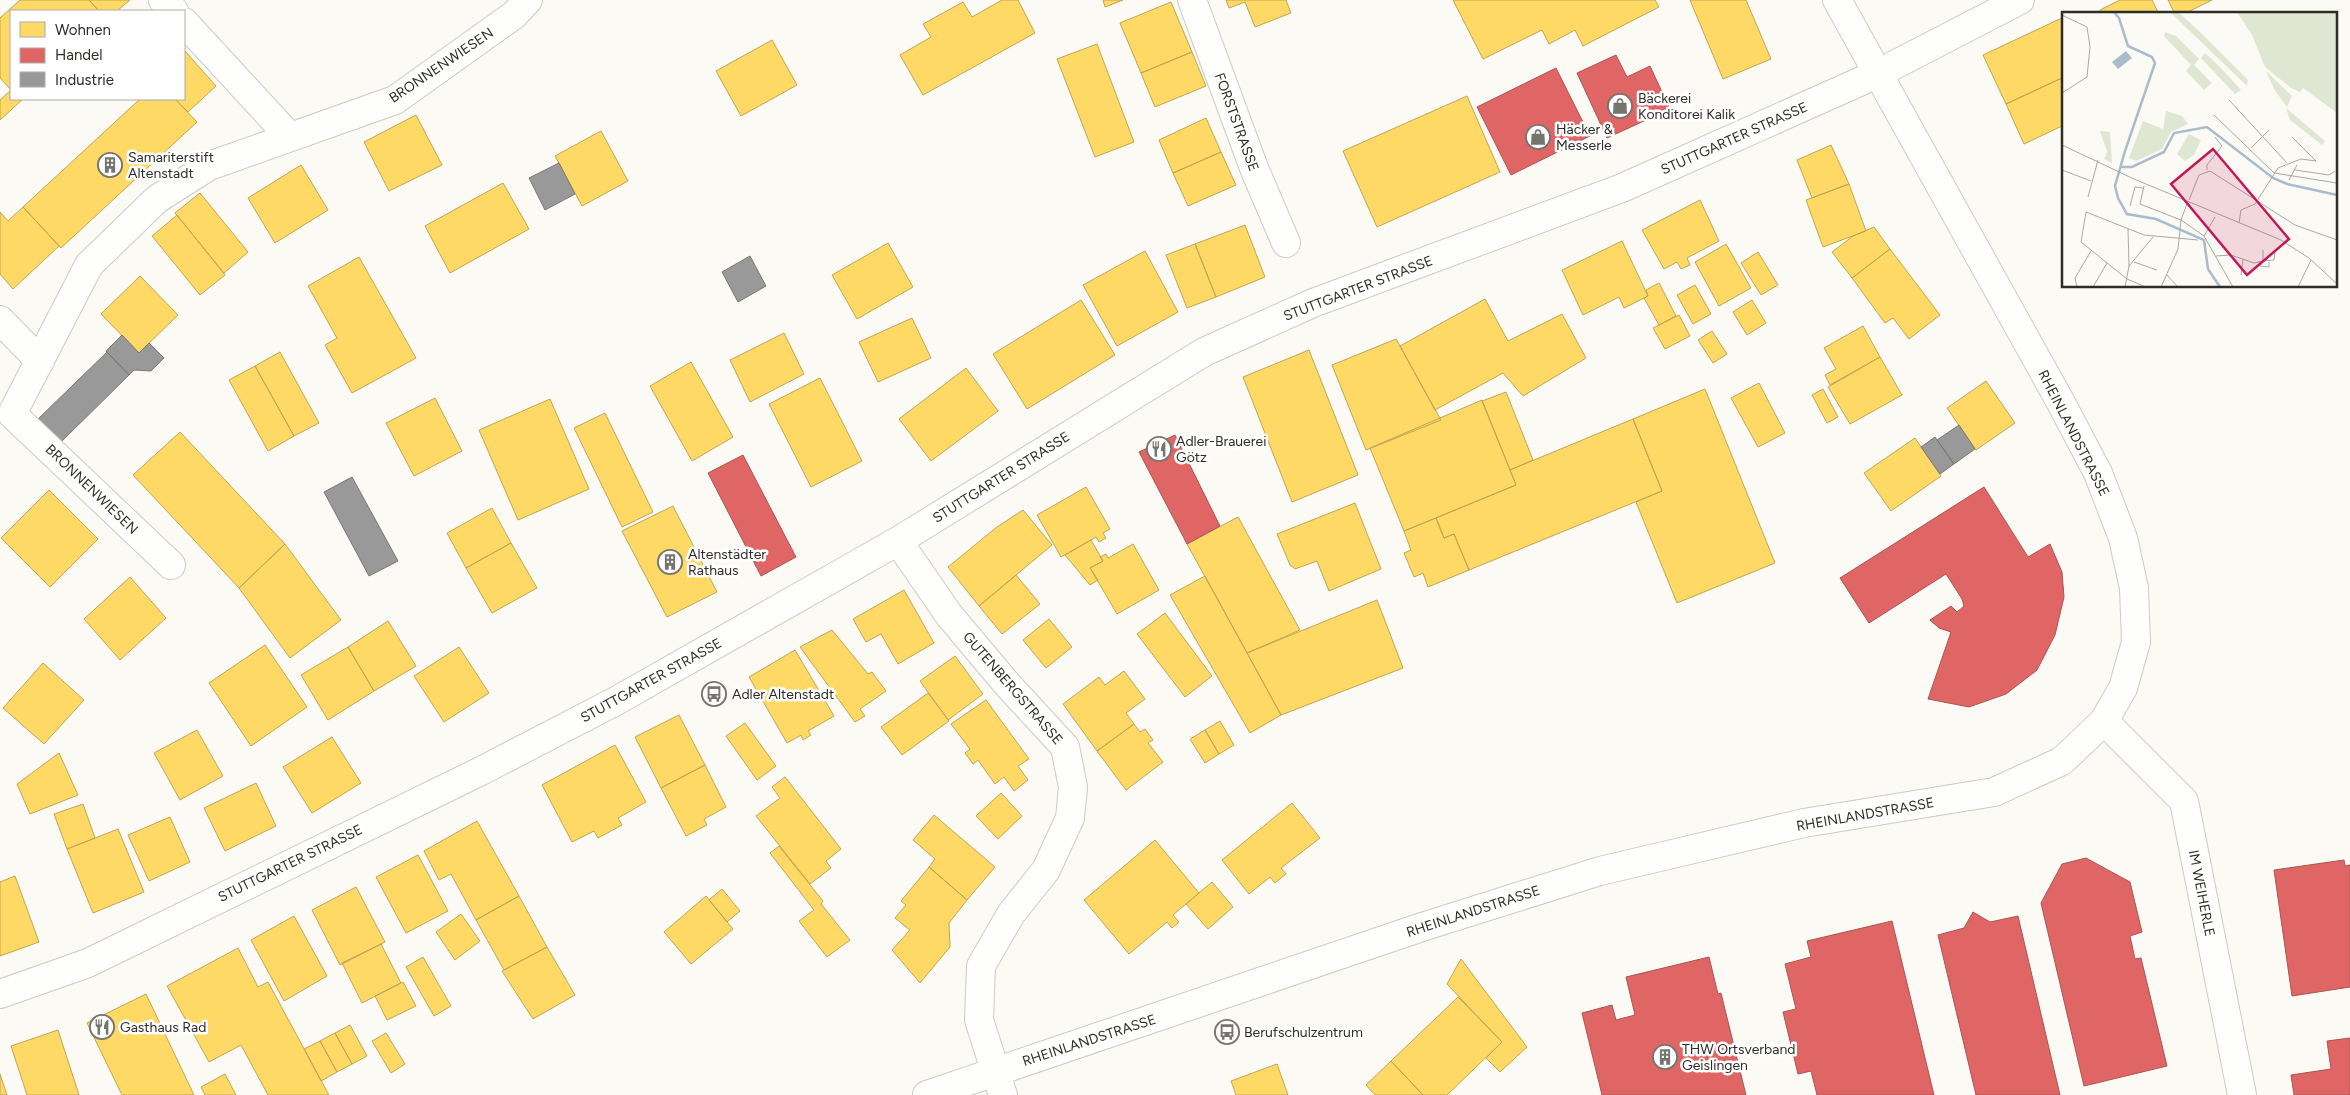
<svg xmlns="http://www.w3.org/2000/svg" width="2350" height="1095" font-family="Figtree,sans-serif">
  <rect width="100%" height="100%" fill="#fbfaf4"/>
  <!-- homes -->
  <path fill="#ffd966" stroke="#c0a553" d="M20,0H89L99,11H11V99H23L0,120V100L11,90L0,78V18Z
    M89,0H130L117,11H99Z
    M1002,0H1018L1035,33L923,95L900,55L931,37L923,24L963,2L972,17Z
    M1103,0H1123L1105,7Z
    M1226,0H1286L1291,13L1255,27L1245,2L1229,8Z
    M1453,0H1655L1659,7L1583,46L1575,30L1549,44L1542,30L1483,59Z
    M1690,0H1746L1771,59L1723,79Z
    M2120,0H2152L2159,14H2102L2100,10Z
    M2168,0H2212L2184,14H2175Z
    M1171,2L1192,52L1141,73L1120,23Z
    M2064,17V77L2006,104L1983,55Z
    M772,40L797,85L741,116L716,71Z
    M1097,44L1134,142L1095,157L1057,59Z
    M184,50L216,86L188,112L175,99H184Z
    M1192,52L1206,86L1155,107L1141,73Z
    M2064,77V125L2024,144L2006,104Z
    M1467,96L1500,172L1377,227L1343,151Z
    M140,99H175L197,122L61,248L23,207Z
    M416,115L442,165L389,191L364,142Z
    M1206,118L1221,152L1173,173L1159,140Z
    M601,131L628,181L582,206L555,156Z
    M1831,145L1849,184L1812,198L1797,160Z
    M1221,152L1236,185L1188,206L1173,173Z
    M301,165L328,210L275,243L248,198Z
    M503,183L529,229L450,273L425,226Z
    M1849,184L1866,231L1823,247L1806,200Z
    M200,193L248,252L224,273L175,213Z
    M1700,200L1719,241L1687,258L1690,265L1681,269L1677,262L1664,269L1642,230Z
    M23,207L59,246L13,289L0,274V212L8,221Z
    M177,215L225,275L200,295L152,236Z
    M1245,225L1265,277L1216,297L1195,244Z
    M1874,227L1890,249L1852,278L1832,252L1853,236Z
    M1622,241L1648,296L1624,308L1619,297L1583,315L1562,270Z
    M888,243L913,287L857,319L832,275Z
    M1195,244L1216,297L1187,308L1166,255Z
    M1726,244L1751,288L1719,306L1695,262Z
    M1890,249L1940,315L1909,339L1893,318L1885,323L1852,278Z
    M1145,251L1178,312L1117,346L1083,285Z
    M1758,252L1778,285L1761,295L1741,263Z
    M359,257L416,358L352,393L325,345L337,338L308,286Z
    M140,276L178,315L139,353L101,314Z
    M1659,283L1676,316L1659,325L1644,298L1648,296L1646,290Z
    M1695,285L1711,314L1693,324L1677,295Z
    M1485,299L1508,341L1562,314L1586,358L1523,396L1503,373L1435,410L1400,346Z
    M1081,300L1115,355L1027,409L993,354Z
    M1752,300L1766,323L1747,335L1733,312Z
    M1679,315L1690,336L1665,349L1653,328Z
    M912,318L931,358L878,382L859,342Z
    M1863,326L1880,357L1830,385L1825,375L1836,369L1824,348Z
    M1712,331L1727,354L1713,363L1698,340Z
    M784,333L804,374L750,402L730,360Z
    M1396,339L1441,420L1366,450L1332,365Z
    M1309,350L1358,475L1292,502L1243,377Z
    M280,352L319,423L294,436L255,366Z
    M1880,357L1902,395L1850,424L1828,387Z
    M691,362L733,437L692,461L650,386Z
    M255,366L294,436L268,451L229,380Z
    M966,368L998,411L931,461L899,419Z
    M820,378L862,461L811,487L769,404Z
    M1986,381L2015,423L1976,450L1947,408Z
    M1759,383L1785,433L1758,447L1731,398Z
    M1705,389L1775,563L1677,603L1636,502L1662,491L1633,419Z
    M1823,389L1838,417L1827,423L1812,395Z
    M1506,392L1533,460L1510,470L1482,401Z
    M435,398L462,451L414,476L386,423Z
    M550,399L589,489L518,520L479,430Z
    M1482,400L1516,485L1404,531L1370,448Z
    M605,413L653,512L622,527L574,428Z
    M1633,419L1662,491L1469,570L1454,534L1444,538L1436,518L1516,485L1510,470Z
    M180,432L285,544L239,588L133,475Z
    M1915,438L1941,476L1891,511L1864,473Z
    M1086,487L1110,529L1103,533L1106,538L1099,542L1096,537L1061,557L1037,515Z
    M49,490L98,539L50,587L1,538Z
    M1355,503L1381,569L1329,591L1317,561L1295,569L1290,565L1277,534Z
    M673,506L717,592L667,617L622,531Z
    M492,508L511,543L466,568L447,533Z
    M1023,510L1052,545L979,606L948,567L997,527Z
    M1238,517L1300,630L1247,653L1187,544Z
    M1436,518L1444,538L1454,534L1469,570L1428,587L1423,573L1414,577L1404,553L1411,550L1404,531Z
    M1091,540L1103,561L1090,568L1098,580L1090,585L1065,555Z
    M511,543L537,588L492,613L466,568Z
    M285,544L341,620L290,658L239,588Z
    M1133,544L1159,590L1117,614L1090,568L1103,561L1100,557L1106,554L1108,558Z
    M1016,575L1040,604L1002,634L979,606Z
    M1205,576L1281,715L1250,733L1170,595Z
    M130,577L166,618L120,660L84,619Z
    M904,590L934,643L898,664L881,634L866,642L853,619Z
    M1377,600L1403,668L1281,715L1247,653Z
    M1165,613L1212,676L1185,697L1137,634Z
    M1049,619L1072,647L1046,668L1023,640Z
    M388,621L416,666L374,691L348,647Z
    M832,630L868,674L872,672L886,691L860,709L865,716L855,722L800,647Z
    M265,645L307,707L251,746L209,683Z
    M348,647L374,691L328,720L301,675Z
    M459,647L489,693L444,722L414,676Z
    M795,650L834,716L808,731L811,735L803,740L801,735L787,743L749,677Z
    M955,656L983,694L948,720L920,681Z
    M43,663L84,700L44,744L3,708Z
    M1124,671L1145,699L1126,713L1134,724L1097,751L1063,704L1099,677L1105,685Z
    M928,693L949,721L902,755L881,727Z
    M986,700L1029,759L1018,766L1028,780L1014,791L1004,777L995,784L978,760L973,764L965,753L970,749L951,724Z
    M679,715L705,765L661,788L635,737Z
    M1220,721L1234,745L1219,754L1205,730Z
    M745,723L776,766L757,780L726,736Z
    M1134,724L1140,732L1145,729L1153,740L1148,743L1163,762L1126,790L1097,751Z
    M197,730L223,776L180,800L154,753Z
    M1205,730L1219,754L1205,763L1190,739Z
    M332,737L361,783L312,813L283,767Z
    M615,745L646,802L618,818L622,825L598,838L594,831L572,842L542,785Z
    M59,753L78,795L30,814L17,784Z
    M705,765L726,807L704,819L707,825L686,836L661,788Z
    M785,777L841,849L826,861L831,868L810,884L756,816L780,798L772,787Z
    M256,783L276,826L225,851L204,808Z
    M1001,793L1022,816L998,839L976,816Z
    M1292,803L1320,838L1281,868L1286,874L1275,883L1270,877L1249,894L1222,860Z
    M83,804L95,838L67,849L54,814Z
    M934,815L995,867L967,900L929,867L935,859L913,840Z
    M170,817L190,862L149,881L128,835Z
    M477,821L519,896L476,920L451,874L439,880L424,851Z
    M118,829L144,892L93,913L67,849Z
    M1155,840L1199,893L1173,915L1179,922L1172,928L1167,922L1129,954L1084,900Z
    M779,846L823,901L821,904L850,940L827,957L799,921L814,910L770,853Z
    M418,855L448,911L406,933L376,877Z
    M929,867L967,900L949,923L950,947L920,983L892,950L910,930L895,918L906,905L901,901Z
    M15,876L39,942L0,956V882Z
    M1212,882L1233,907L1208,929L1186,904Z
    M356,887L385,942L340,965L312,910Z
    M722,889L740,911L727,922L709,900Z
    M519,896L547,947L504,970L476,920Z
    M706,896L733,929L691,964L664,932Z
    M461,914L480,941L455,960L436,932Z
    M294,916L327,976L284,1001L251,940Z
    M381,944L401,983L362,1003L342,963Z
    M547,947L575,995L533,1019L502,971Z
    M238,948L258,987L268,982L329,1095H268L241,1045L209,1062L167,986Z
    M423,957L451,1006L434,1016L406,967Z
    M1461,959L1527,1047L1500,1072L1486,1058L1502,1042L1447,984Z
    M403,982L416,1006L387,1020L375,996Z
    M146,994L194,1095H122L87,1023Z
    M1458,997L1502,1042L1447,1095H1423L1391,1061Z
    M350,1025L367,1056L352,1064L335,1033Z
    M58,1030L79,1095H27L11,1046Z
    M335,1033L352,1064L337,1072L320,1041Z
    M386,1033L405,1064L391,1073L372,1041Z
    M320,1041L337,1072L321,1081L304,1049Z
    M1391,1061L1423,1095H1375L1366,1085Z
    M1277,1064L1288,1095H1236L1231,1081Z
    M0,1074L7,1095H0Z
    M225,1074L236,1095H205L201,1087Z"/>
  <!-- shops -->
  <path fill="#e06666" stroke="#ab5553" d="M1616,55L1627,77L1650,66L1670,109L1607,138L1577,73Z
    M1556,68L1590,136L1511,175L1477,107Z
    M1175,435L1220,526L1187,544L1139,452Z
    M743,455L796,557L761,576L708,473Z
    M1984,487L2028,557L2050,544L2062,572L2064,597L2055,635L2037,670L2006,694L1969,707L1928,699L1951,632L1939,628L1930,620L1951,606L1957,612L1964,606L1962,599L1946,574L1869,623L1840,578Z
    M2086,858L2130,882L2142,932L2130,936L2135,959L2141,958L2167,1066L2084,1086L2041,903L2062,864Z
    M2344,860L2345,866L2350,865V987L2292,996L2274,870Z
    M1973,912L1990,922L2018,916L2060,1095H1976L1938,935L1964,928Z
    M1892,921L1934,1095H1817L1811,1071L1798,1074L1783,1012L1796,1009L1785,964L1811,957L1807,941Z
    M1709,957L1718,994L1721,993L1746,1095H1602L1582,1013L1612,1005L1616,1020L1635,1015L1626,977Z
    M2350,1038V1095H2294L2291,1075L2331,1069L2327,1041Z"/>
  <!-- industry -->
  <path fill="#999" stroke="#797876" d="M559,163L575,194L545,210L529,178Z
    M750,256L766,286L738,302L722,272Z
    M122,335L139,353L149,343L164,358L151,371L134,370L129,375L106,351Z
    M107,352L129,375L60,443L37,420Z
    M1959,425L1975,449L1954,464L1937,440Z
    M1935,437L1954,464L1940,474L1921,447Z
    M352,477L398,561L369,576L324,492Z"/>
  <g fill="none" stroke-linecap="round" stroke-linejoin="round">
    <defs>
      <path id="street" d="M163,0L174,11
        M1192,0L1254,168L1286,243
        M184,22L289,136
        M0,320L40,361
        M898,541L949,615L1007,684L1065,747L1073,787L1070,818L1046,870L1011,914L981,966L979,1020L1003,1095
        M171,565L12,414L89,265L157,199L209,166L395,100L514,15L528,0
        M2104,721L2184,801L2242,1095"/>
      <path id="secondary" d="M927,1095L1422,927L1600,871L1804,823L1994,792L2062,761L2104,721L2123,688L2136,642L2134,588L2123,538L2098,473L2060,401L1837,0"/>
      <path id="primary" d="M0,994L88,963L481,771L616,701L898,541L1204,352L1313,303L1622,188L1877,74L2020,0"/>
    </defs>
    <!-- street casing -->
    <use href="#street" stroke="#cccbc5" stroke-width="30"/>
    <!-- secondary casing -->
    <use href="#secondary" stroke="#cccbc5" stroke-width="30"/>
    <!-- primary casing -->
    <use href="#primary" stroke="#cccbc5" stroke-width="30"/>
    <!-- street -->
    <use href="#street" stroke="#fefefd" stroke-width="28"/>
    <!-- secondary -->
    <use href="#secondary" stroke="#fefefd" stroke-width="28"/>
    <!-- primary -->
    <use href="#primary" stroke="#fefefd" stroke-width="28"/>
  </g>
  <!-- icons -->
  <defs>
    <symbol id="shop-ring" viewBox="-11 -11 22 22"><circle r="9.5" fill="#fff" stroke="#76746e" stroke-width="1.5"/><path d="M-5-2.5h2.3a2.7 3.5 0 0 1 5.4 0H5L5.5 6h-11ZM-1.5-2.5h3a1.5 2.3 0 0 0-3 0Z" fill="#76746e"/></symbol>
    <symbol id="building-ring" viewBox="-11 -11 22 22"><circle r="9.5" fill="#fff" stroke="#76746e" stroke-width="1.5"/><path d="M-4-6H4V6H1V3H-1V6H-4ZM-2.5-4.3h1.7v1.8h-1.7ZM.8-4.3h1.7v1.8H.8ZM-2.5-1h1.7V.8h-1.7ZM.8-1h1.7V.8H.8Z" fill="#76746e"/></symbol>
    <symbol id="restaurant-ring" viewBox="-11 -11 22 22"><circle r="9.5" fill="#fff" stroke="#76746e" stroke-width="1.5"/><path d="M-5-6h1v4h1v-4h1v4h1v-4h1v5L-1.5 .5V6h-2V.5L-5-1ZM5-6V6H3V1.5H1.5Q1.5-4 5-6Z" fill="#76746e"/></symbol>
    <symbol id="bus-ring" viewBox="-11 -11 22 22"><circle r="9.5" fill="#fff" stroke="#76746e" stroke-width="1.5"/><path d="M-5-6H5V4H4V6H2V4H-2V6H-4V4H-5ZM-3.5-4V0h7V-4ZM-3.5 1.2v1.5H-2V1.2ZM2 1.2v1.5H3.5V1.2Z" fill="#76746e"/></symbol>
  </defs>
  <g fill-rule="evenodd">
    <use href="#shop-ring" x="1606" y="92" width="28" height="28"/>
    <use href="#shop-ring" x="1524" y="123" width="28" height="28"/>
    <use href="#building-ring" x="96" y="151" width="28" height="28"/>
    <use href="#restaurant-ring" x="1145" y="435" width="28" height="28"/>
    <use href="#building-ring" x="656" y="548" width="28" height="28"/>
    <use href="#bus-ring" x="700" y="680" width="28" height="28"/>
    <use href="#restaurant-ring" x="88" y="1013" width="28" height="28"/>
    <use href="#bus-ring" x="1213" y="1018" width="28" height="28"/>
    <use href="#building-ring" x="1651" y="1043" width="28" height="28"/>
  </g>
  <g text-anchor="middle" stroke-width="5" stroke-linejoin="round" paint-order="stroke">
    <!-- street labels -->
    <g font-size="14" fill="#2e2c26" stroke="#fff">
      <text transform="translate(441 65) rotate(-34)" y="5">BRONNENWIESEN</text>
      <text transform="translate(1237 122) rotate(70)" y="5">FORSTSTRASSE</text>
      <text transform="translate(1734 138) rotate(-24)" y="5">STUTTGARTER STRASSE</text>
      <text transform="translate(1358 288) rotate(-21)" y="5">STUTTGARTER STRASSE</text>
      <text transform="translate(2074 433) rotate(63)" y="5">RHEINLANDSTRASSE</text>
      <text transform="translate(1001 477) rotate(-32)" y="5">STUTTGARTER STRASSE</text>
      <text transform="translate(92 489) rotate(44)" y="5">BRONNENWIESEN</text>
      <text transform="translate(651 680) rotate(-29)" y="5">STUTTGARTER STRASSE</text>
      <text transform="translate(1013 688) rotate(49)" y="5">GUTENBERGSTRASSE</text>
      <text transform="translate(1865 814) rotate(-10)" y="5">RHEINLANDSTRASSE</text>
      <text transform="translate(290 863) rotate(-26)" y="5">STUTTGARTER STRASSE</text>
      <text transform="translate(2202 893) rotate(79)" y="5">IM WEIHERLE</text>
      <text transform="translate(1473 911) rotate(-18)" y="5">RHEINLANDSTRASSE</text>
      <text transform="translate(1089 1040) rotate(-18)" y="5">RHEINLANDSTRASSE</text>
    </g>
    <!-- poi labels -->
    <g font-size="14" fill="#2e2c26" stroke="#fff" text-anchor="start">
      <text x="1638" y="103">Bäckerei<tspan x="1638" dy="16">Konditorei Kalik</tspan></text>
      <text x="1556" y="134">Häcker &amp;<tspan x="1556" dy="16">Messerle</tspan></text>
      <text x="128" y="162">Samariterstift<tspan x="128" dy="16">Altenstadt</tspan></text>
      <text x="1176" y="446">Adler-Brauerei<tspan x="1176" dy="16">Götz</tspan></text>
      <text x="688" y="559">Altenstädter<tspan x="688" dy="16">Rathaus</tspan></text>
      <text x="732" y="699">Adler Altenstadt</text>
      <text x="120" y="1032">Gasthaus Rad</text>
      <text x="1244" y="1037">Berufschulzentrum</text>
      <text x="1682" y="1054">THW Ortsverband<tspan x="1682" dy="16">Geislingen</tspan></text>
    </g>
  </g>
  <!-- overview -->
  <g transform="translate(2062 12)">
    <rect width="275" height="275" fill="#fbfaf4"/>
    <path d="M108,0H116L137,19L186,68L185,74ZM175,0H275V101L241,76L238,80L229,76L203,55L190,23ZM103,20L114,24L137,47L132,53L150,71L142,78L124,59L129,53L102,24ZM143,41L159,56L179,78L173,82L139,46ZM204,59L230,84L225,95L212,77ZM224,96L263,129L260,133L228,108ZM104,99L120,104L126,112L109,120L100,137L74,149L67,146L81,109L101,117ZM38,119L48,120L50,151L42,147L45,140ZM127,122L139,128L132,143L123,149L115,142Z" fill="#dfe6d2"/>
    <path d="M64,39L70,46L56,57L50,50Z" fill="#aabccc"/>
    <path fill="none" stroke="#aabccc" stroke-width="2.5" d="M52,0L57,6L66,34L90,45L93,51L63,139L53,174L56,186L65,202L94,207L142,228L146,257L158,275M58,155H70L102,140L112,121L145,115L211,166L225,172L275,183"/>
    <path fill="none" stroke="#a9a8a2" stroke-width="1" d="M0,3L25,15L28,35L25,65L0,81M167,88L225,151M152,103L212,161L275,171M0,133L72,167L219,228L247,246L275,272M189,136L207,118M0,158L29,169M145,158V153L160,134L153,125M233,158L267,163L273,159M227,168L235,153M82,174L78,192L119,208L142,224L171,275M26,185L36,148M127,188L137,163L148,159L233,213L275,228M68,194L73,175L81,176M177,211L179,198L193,192L216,156L239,147L254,149L230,125M142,224L153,205M154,244L169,243L192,251L201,249V238M201,249L212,248L213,240M72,250L95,258M198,250V254L207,255V250M67,254L91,225M105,263L116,275M179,263L181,247M15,275L13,266L29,239M31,275L45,251M63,275L67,254L66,217M84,275L65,267L19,230L24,200L82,223L136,228M99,275L116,237L119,208L126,189M236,275L249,248"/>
    <path fill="#c2185b" fill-opacity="0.15" stroke="#c2185b" stroke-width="2.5" d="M151,137L227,227L185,263L109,172Z"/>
    <rect width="275" height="275" fill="none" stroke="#2e2c26" stroke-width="2.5"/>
  </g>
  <!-- legend -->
  <rect x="10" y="10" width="175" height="90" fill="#ffffff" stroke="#ababa8"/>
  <rect x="20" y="22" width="25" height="15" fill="#ffd966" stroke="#ababa8"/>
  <text x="55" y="35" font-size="15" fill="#2e2c26">Wohnen</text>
  <rect x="20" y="48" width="25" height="15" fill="#e06666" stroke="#ababa8"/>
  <text x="55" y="60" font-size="15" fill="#2e2c26">Handel</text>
  <rect x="20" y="72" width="25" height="15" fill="#999999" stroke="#ababa8"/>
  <text x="55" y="85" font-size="15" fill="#2e2c26">Industrie</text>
</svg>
